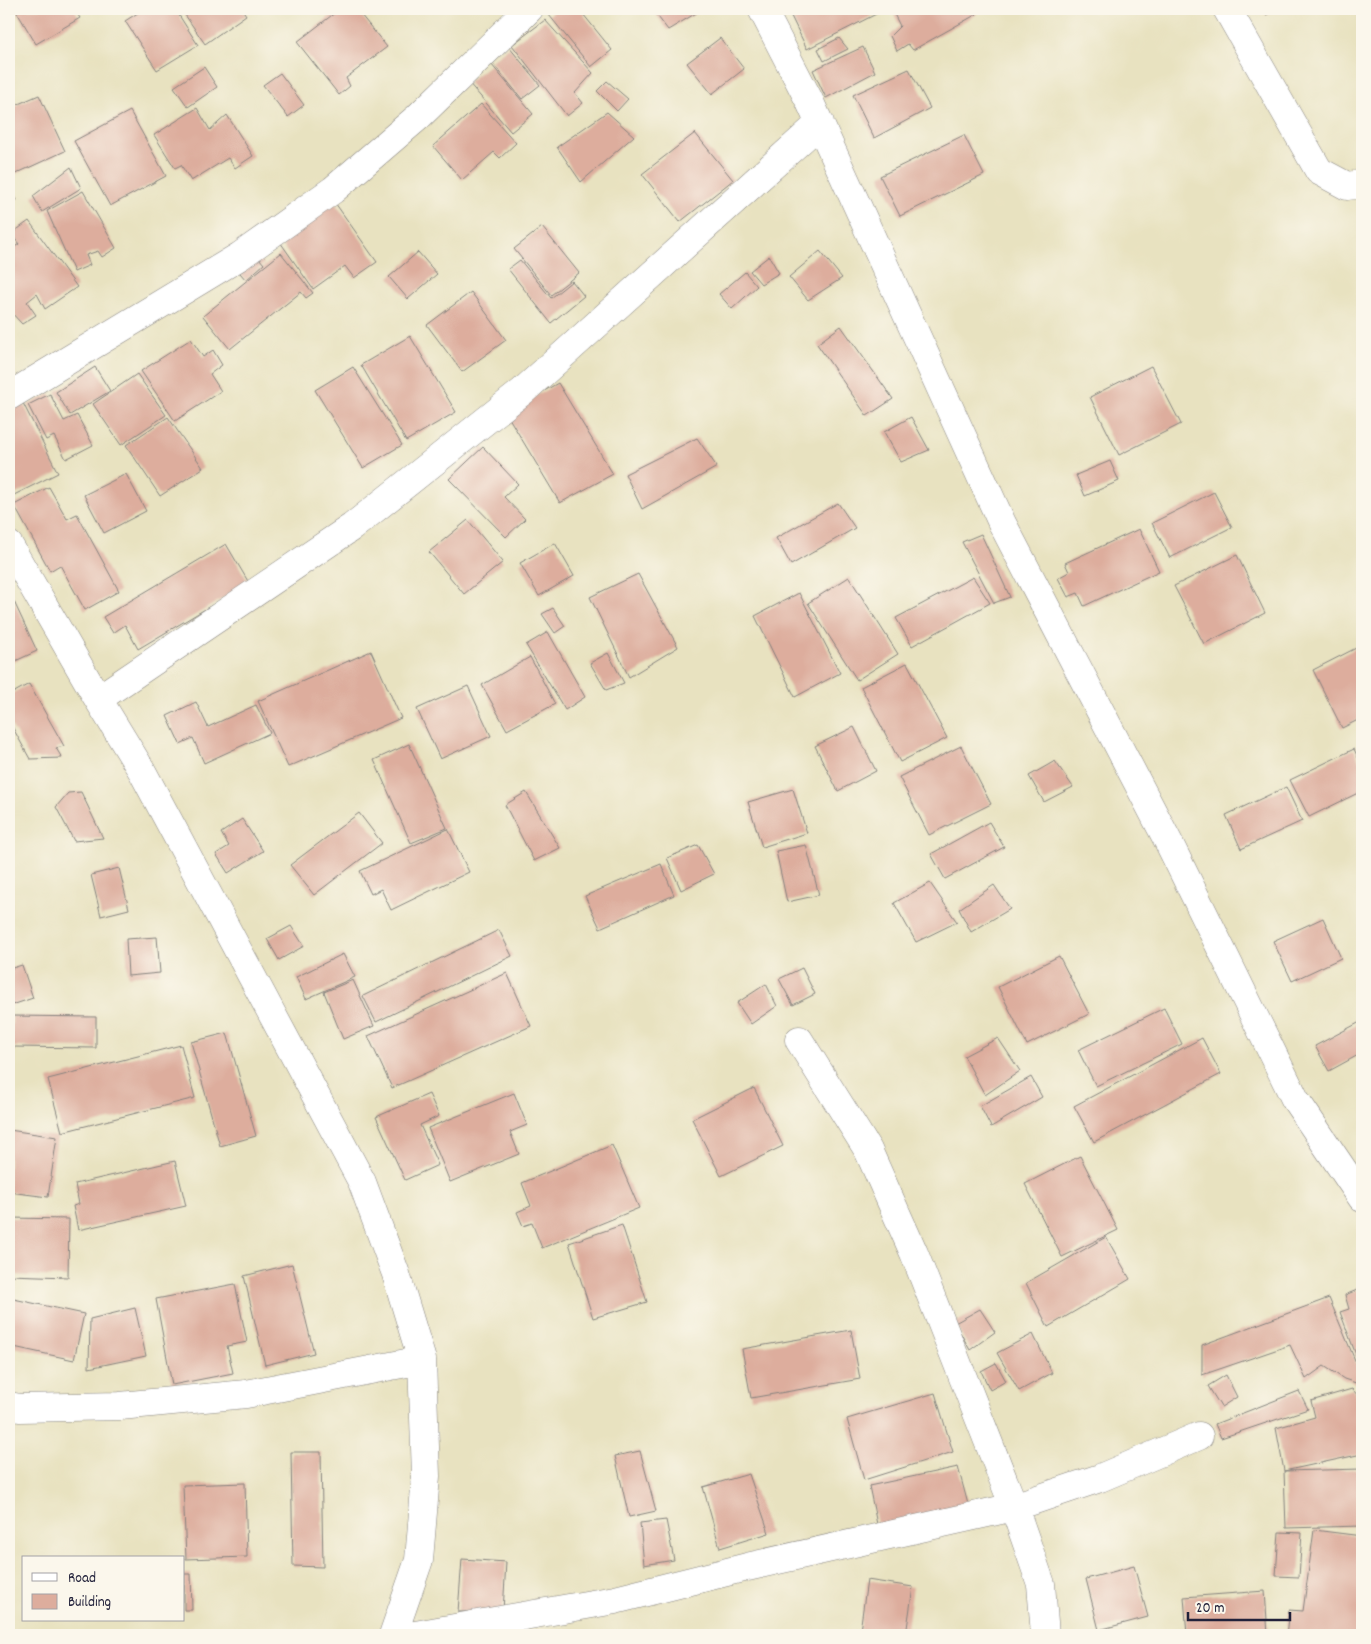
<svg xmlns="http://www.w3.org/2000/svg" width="1371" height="1644" font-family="Dekko,sans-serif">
  <rect width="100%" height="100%" fill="#fbf7ec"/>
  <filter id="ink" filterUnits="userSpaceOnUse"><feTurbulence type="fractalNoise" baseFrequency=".02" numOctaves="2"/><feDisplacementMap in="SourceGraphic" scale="10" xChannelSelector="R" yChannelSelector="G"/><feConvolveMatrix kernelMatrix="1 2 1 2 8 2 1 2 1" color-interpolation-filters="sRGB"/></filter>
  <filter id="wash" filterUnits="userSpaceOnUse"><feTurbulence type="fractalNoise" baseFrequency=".0096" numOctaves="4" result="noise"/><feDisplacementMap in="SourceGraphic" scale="20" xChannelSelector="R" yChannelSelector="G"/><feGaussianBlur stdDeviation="1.12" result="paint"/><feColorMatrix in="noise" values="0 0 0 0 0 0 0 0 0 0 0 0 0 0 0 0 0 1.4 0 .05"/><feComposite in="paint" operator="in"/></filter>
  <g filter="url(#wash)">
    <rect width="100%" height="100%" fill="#e8e2c0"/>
    <g id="blocks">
      <!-- building -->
      <path fill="#ddad9d" d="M15,9H74L80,18L36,44Z
        M144,9H175L198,45L157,70L125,21Z
        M181,9H242L246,15L205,44Z
        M340,9H356L387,47L346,78L350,86L339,95L297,42Z
        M557,9H590L583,14L612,50L591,67L549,15Z
        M652,9H703L668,30Z
        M795,9H886L807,49L789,12Z
        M894,9H974L977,14L913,50L908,44L897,51L890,36L900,26L892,10Z
        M1263,9H1278L1266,15Z
        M545,20L593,73L575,93L583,103L567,116L512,45Z
        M720,38L744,69L712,94L687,63Z
        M839,38L848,49L824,61L818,49Z
        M509,47L540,85L522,99L491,61Z
        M863,47L875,72L826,98L813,70Z
        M491,64L533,114L511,132L468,82Z
        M204,67L217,87L188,107L174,87Z
        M909,69L930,108L874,138L853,95Z
        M280,73L304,105L288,117L263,85Z
        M607,81L628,99L617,111L597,91Z
        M39,95L65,151L13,175L9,166V108Z
        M481,104L516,143L500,158L494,152L462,180L433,146Z
        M197,108L210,130L227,115L253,156L235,168L228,158L191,181L181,165L175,168L154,135Z
        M130,111L166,176L110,206L74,141Z
        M607,112L634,136L581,182L557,147Z
        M695,133L733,180L680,222L642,174Z
        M964,135L984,175L900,216L880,176Z
        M71,167L81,188L42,212L33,196Z
        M9,186L17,200L9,206Z
        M83,191L116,248L102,257L98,251L86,255L90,265L74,272L47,211Z
        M333,200L377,262L354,278L345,266L313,289L278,239Z
        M29,221L77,287L45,309L37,294L27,302L36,315L22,324L9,310V251L19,244L11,234Z
        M542,227L579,273L551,295L514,249Z
        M253,251L264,264L246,280L234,266Z
        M820,251L842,278L808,300L789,277Z
        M418,252L437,274L408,299L389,277Z
        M281,253L313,293L306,298L301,292L230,349L203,316Z
        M769,256L779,273L761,284L750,271Z
        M520,260L551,298L572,281L584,296L551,323L508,269Z
        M745,272L757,286L732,309L719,294Z
        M471,292L506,340L462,372L427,325Z
        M841,326L893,399L867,416L817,344Z
        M410,336L456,412L406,441L361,365Z
        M191,339L203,357L213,350L222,365L210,374L221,391L175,421L141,371Z
        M1151,366L1181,424L1119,455L1090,397Z
        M95,367L110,391L70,415L56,392Z
        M353,367L402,445L363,468L315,390Z
        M137,374L166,415L121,445L93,404Z
        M558,383L613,474L560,503L506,413Z
        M50,394L64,421L77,415L93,445L66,459L54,436L46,440L28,405Z
        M23,403L58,473L10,497L9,410Z
        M168,417L203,468L160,496L126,445Z
        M911,417L929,450L901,462L884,432Z
        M697,438L717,467L642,509L625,474Z
        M483,447L518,484L504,497L525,519L506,537L449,479Z
        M1110,461L1119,481L1085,496L1076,475Z
        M126,474L146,511L104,533L84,495Z
        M49,487L67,519L77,514L119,591L85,610L60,565L50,571L14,505Z
        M1214,492L1232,527L1170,558L1152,523Z
        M838,503L855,528L791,565L776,538Z
        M468,520L503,562L464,594L429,552Z
        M1139,529L1159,571L1084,606L1078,593L1068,597L1058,578L1069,572L1065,563Z
        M981,534L1010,597L994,603L962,542Z
        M555,543L574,576L539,596L520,563Z
        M226,544L249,583L138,649L125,625L113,633L103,617Z
        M1237,555L1265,613L1204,644L1174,586Z
        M638,574L678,647L629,677L590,597Z
        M849,577L898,654L857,680L808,603Z
        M973,577L990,603L912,646L896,618Z
        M9,591L37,651L9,664Z
        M799,593L840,673L795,697L755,616Z
        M553,608L565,626L555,633L542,614Z
        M548,632L585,697L565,710L526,645Z
        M1362,645V718L1342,728L1313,670Z
        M371,651L401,718L288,767L258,701Z
        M608,653L624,683L606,690L590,663Z
        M530,657L555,704L507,730L482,685Z
        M907,663L947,738L900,762L861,687Z
        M29,684L64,746L56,748L62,758L30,759L9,721V695Z
        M468,686L491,736L440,759L417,709Z
        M196,702L208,727L256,705L270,733L204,763L193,738L180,744L167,716Z
        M854,727L876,771L838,791L815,746Z
        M409,744L447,828L411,843L374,760Z
        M961,746L991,804L929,835L899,777Z
        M1354,749L1362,766V791L1309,817L1290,780Z
        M1055,761L1073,787L1044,802L1029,776Z
        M1286,787L1302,821L1241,849L1226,815Z
        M793,789L807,833L762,847L748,802Z
        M81,792L103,838L74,841L56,807L68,793Z
        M526,792L560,848L534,861L505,805Z
        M359,813L382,843L314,895L290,865Z
        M242,819L263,851L228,873L216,854L229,846L221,833Z
        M989,822L1004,847L945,879L931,854Z
        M448,829L469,872L391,910L381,889L371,894L360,871Z
        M698,845L714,874L681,890L667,858Z
        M806,845L819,895L787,902L776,851Z
        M661,864L674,895L600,928L585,896Z
        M119,868L129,909L101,916L91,875Z
        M930,883L957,922L916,942L894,903Z
        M994,885L1010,909L971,932L959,909Z
        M1323,918L1341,958L1292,981L1273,941Z
        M291,926L304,946L279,960L267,939Z
        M499,930L512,956L376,1022L363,996Z
        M157,937L160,973L128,976L126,939Z
        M343,954L355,977L306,999L296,977Z
        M1059,956L1089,1014L1027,1045L998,987Z
        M22,965L33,998L9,1006V969Z
        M802,968L815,994L793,1005L779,979Z
        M507,973L531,1026L392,1088L368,1036Z
        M353,980L374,1026L343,1039L324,992Z
        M766,984L777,1006L751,1024L737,1003Z
        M1164,1008L1182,1044L1096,1086L1078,1050Z
        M12,1016L96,1017V1048L12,1047Z
        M1362,1021V1053L1329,1071L1315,1046Z
        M227,1033L256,1136L220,1146L191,1042Z
        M998,1038L1020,1071L985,1095L964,1056Z
        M1202,1038L1221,1074L1094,1142L1074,1106Z
        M181,1045L195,1098L62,1132L48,1079Z
        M1031,1077L1042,1097L991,1127L980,1106Z
        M754,1088L783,1146L721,1176L692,1119Z
        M514,1093L527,1125L510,1132L519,1154L450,1182L428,1128Z
        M429,1094L439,1116L420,1125L438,1165L405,1180L376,1117Z
        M9,1130L57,1137L48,1197L9,1192Z
        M612,1145L639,1208L542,1248L532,1223L523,1226L517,1212L531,1206L522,1183Z
        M1080,1156L1118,1230L1062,1257L1025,1184Z
        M175,1161L186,1206L78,1230L73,1206L79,1204L75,1184Z
        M9,1218L69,1219L68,1277L9,1275Z
        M622,1225L647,1302L593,1318L569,1243Z
        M1106,1237L1130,1279L1048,1327L1026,1283Z
        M292,1264L314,1353L265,1365L244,1276Z
        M235,1284L247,1342L227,1346L233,1373L172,1385L156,1299Z
        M1362,1288V1371L1340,1312L1349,1309L1345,1295Z
        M9,1298L84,1314L74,1360L9,1346Z
        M1329,1298L1362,1377V1385L1344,1379L1324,1366L1306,1379L1290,1345L1202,1375V1345Z
        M135,1308L146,1356L89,1368L90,1319Z
        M980,1309L995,1332L970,1350L955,1323Z
        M851,1330L860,1379L751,1398L742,1349Z
        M1033,1334L1052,1373L1019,1391L997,1353Z
        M996,1363L1006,1381L990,1390L981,1371Z
        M1226,1375L1237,1397L1221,1407L1208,1386Z
        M1352,1389L1362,1400V1454L1284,1471L1276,1428L1315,1417L1311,1401Z
        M1299,1391L1308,1409L1221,1438L1215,1424Z
        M935,1393L953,1452L864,1480L847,1419Z
        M640,1451L656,1511L629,1517L615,1456Z
        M291,1452H321L323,1567L293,1566Z
        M958,1467L969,1508L878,1529L869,1486Z
        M1362,1469V1526L1286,1528L1284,1471Z
        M749,1474L769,1533L720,1548L703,1487Z
        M245,1483L247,1557L186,1559L183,1485Z
        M666,1520L674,1560L644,1565L640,1523Z
        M1314,1530L1362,1536V1635H1286L1289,1610L1303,1611Z
        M1279,1532L1302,1533L1299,1577L1276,1576Z
        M462,1559L506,1562L503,1611L458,1612Z
        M1134,1566L1148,1617L1099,1630L1086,1579Z
        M184,1574H191L192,1610H184Z
        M867,1580L913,1587L906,1635H889L860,1631Z
        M1265,1591L1268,1635H1187L1184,1597Z"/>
    </g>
  </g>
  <g filter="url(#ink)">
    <use href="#blocks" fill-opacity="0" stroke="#85827e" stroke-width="1"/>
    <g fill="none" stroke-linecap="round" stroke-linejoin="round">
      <defs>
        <path id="minor" d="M762,9L809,100L1002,523L1168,841L1295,1099L1362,1198
          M1227,9L1319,171L1347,186L1362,184
          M9,396L240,256L333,190L418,117L529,9
          M9,545L98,699L142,771L362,1182L396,1274L422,1360L426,1476L419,1560L393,1635
          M98,699L352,527L523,391L820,123
          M799,1040L868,1150L914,1253L1014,1507L1041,1584L1045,1635
          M9,1406L20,1408L120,1406L246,1394L422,1360
          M415,1635L615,1600L747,1567L1014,1507L1100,1478L1199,1436"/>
      </defs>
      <!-- minor casing -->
      <use href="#minor" stroke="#85827e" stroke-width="29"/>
      <!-- minor -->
      <use href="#minor" stroke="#fff" stroke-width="28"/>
    </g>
  </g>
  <!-- margin -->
  <rect width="1371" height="1644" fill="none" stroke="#fbf7ec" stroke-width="30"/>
  <!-- legend -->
  <rect x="22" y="1556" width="162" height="65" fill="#fbf7ec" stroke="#a4a2a5"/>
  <rect x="32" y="1573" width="25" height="8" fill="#ffffff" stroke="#a4a2a5"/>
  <text x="68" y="1582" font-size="15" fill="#22223b">Road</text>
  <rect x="32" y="1594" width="25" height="15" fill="#ddad9d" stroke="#a4a2a5"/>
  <text x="68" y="1606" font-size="15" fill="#22223b">Building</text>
  <!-- scale -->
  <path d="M1188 1612v8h102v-8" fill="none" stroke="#22223b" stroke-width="2.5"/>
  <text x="1196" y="1612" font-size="15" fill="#22223b" stroke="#fbf7ec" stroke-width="4" paint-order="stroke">20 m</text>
</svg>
